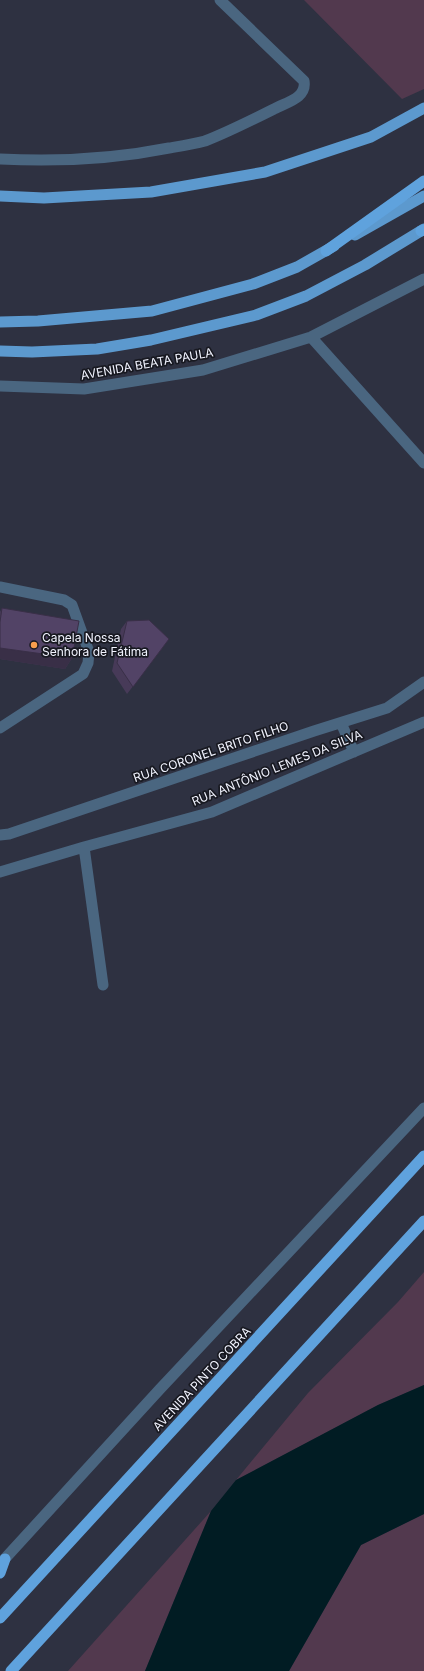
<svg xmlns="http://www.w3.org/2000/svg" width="424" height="1671" font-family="Inter,sans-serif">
  <rect width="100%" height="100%" fill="#2e3141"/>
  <!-- green -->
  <path fill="#52394e" d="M304,0H424V89L402,99Z
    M424,1272V1385L378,1405L236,1480L308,1393L398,1302Z
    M211,1511L145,1671H68Z
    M424,1514V1671H289L361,1545Z"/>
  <!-- water -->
  <path fill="#011c23" d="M424,1385V1514L361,1545L289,1671H145L211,1511L236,1480L378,1405Z"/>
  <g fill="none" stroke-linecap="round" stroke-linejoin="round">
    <!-- service -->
    <path stroke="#4a6680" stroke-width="11" d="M0,159C57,162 114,159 169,148C181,146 194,144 205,141C226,133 254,119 274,109C287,102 307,98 304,81L220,0"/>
    <!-- minor -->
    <path stroke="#4a6680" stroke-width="11" d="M311,337L424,463
      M0,386L84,389L203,370L311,337L424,279
      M0,587L64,600L72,605L89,652L88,663L83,674L0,728
      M341,723L354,752
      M0,835L9,834L314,731L387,708L424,682
      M84,847L103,985
      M0,872L84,847L212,812L424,722
      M0,1564L160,1389L424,1108"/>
    <!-- primary -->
    <path stroke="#5c99ce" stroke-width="11" d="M0,196L44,198L151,192L265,172L371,137L424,108
      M355,235L424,196
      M0,322L38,321L152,311L253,284L297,267L334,246
      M0,351L32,352L97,349L151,340L256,315L306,296L365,265L424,229"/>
    <!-- trunk -->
    <path stroke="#5fa2dd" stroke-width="11" d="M421,231L424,230
      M326,251L424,181
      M0,1573L5,1559
      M0,1618L424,1156
      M11,1671L424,1221"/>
  </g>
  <!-- wall -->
  <path fill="#473a58" d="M2,608L72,658L65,669L0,659V612Z
    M127,621L164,646L127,694L112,671L121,629Z"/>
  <!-- shaded-wall -->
  <path fill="#392f47" d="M0,648L72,658L65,669L0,659Z"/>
  <!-- building -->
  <path fill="#524366" stroke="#392f47" d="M2,608L79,621L72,658L0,648V622Z
    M149,620L169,639L133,687L117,663L127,621Z"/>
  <!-- markers -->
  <circle fill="#f99f4d" stroke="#181921" stroke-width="1.5" cx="34" cy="645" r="4"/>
  <g text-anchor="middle" stroke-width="3.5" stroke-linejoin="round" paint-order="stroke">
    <!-- street labels -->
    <g font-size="12" fill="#f2f4ff" stroke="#181921">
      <text transform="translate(147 364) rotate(-10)" y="4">AVENIDA BEATA PAULA</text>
      <text transform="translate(211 752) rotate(-19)" y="4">RUA CORONEL BRITO FILHO</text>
      <text transform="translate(277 768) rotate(-22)" y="4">RUA ANTÔNIO LEMES DA SILVA</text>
      <text transform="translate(202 1379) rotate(-47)" y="4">AVENIDA PINTO COBRA</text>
    </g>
    <!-- poi labels -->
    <g font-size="12" fill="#f2f4ff" stroke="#181921" text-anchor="start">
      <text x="42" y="642">Capela Nossa<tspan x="42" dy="14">Senhora de Fátima</tspan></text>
    </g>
  </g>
</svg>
